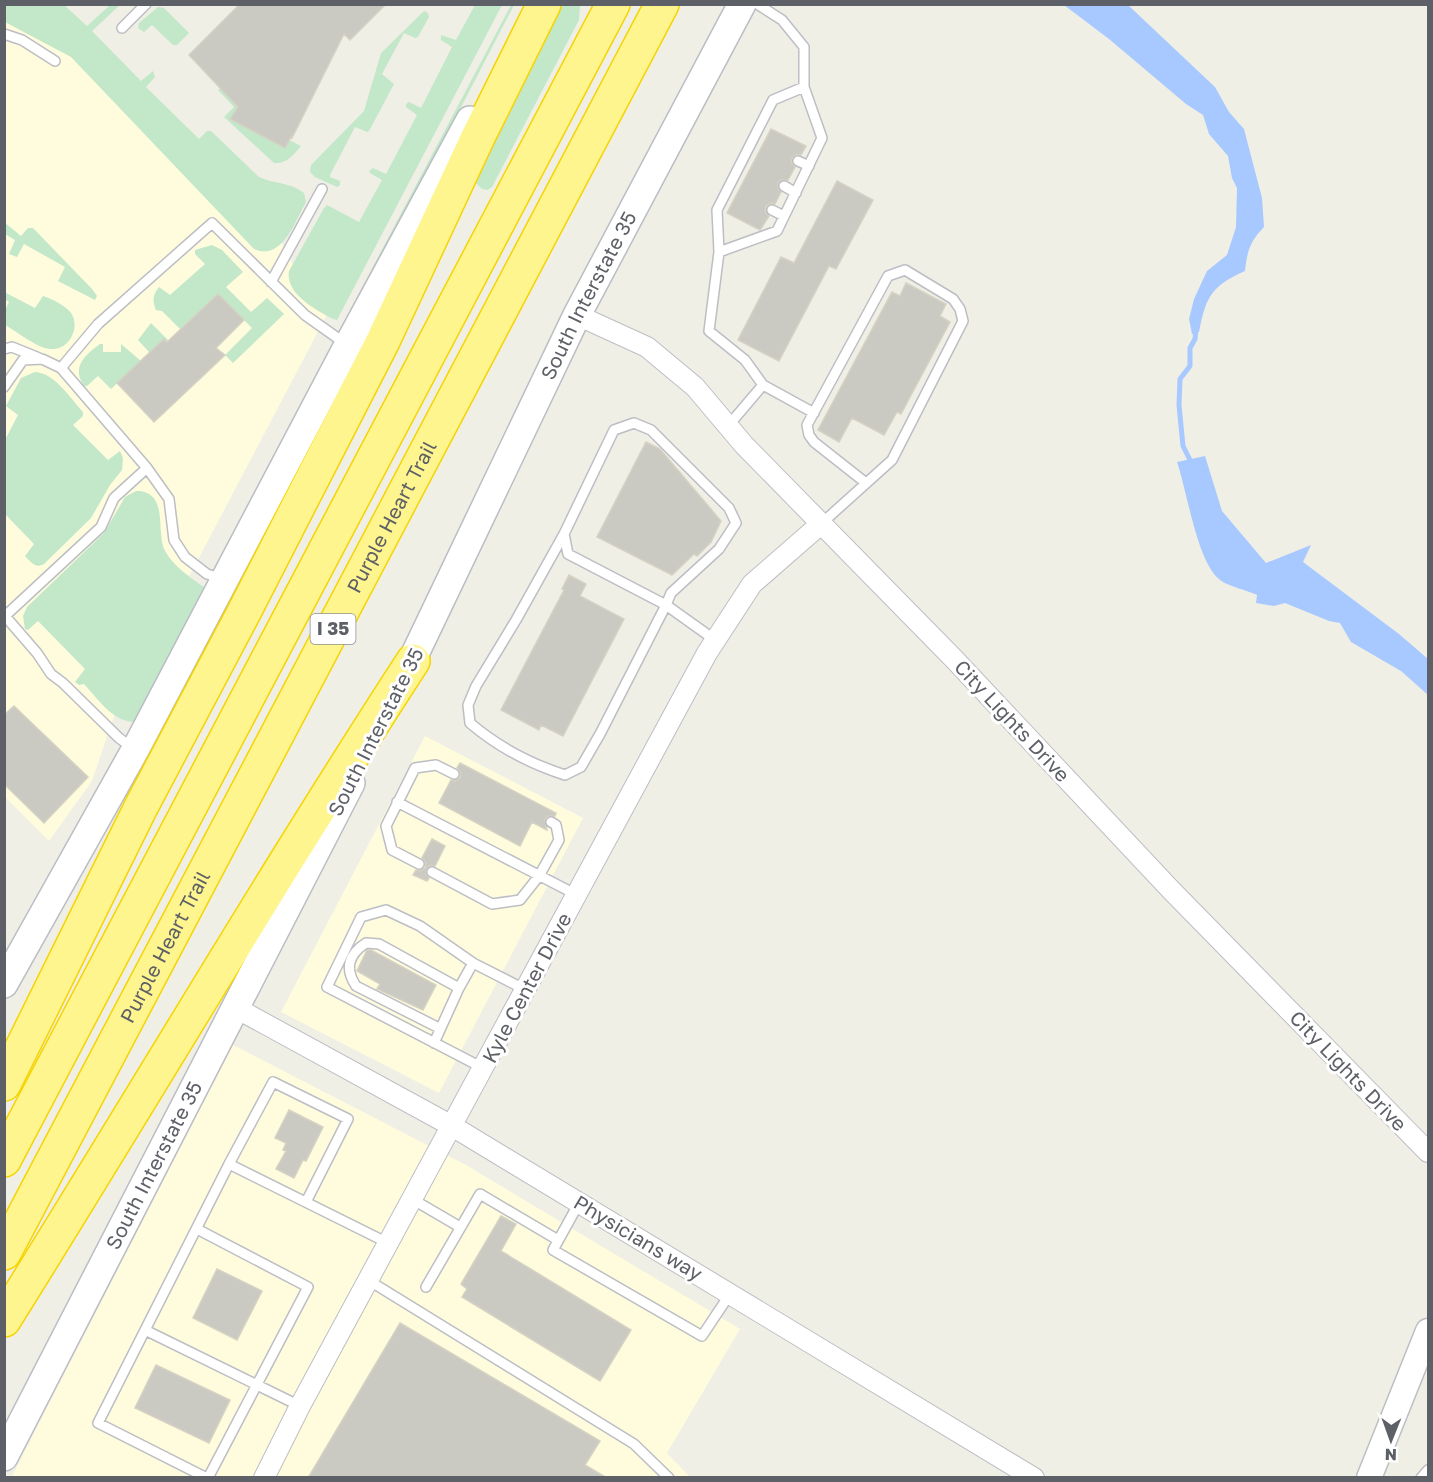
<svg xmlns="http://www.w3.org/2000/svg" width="1433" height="1482" font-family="'Golos Text',sans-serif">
  <rect width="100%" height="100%" fill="#f0efe6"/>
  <!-- commercial -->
  <path fill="#fefcdd" d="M4,5H59L277,234L293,265L332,305L201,554L115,713L92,781L49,841L5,797Z
    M425,736L583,818L439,1093L281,1012Z
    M233,1045L466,1165L740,1329L667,1453L690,1477L11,1478Z"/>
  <!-- green -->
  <path fill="#c2e7c9" d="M4,5H64L87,26L110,5H120L92,31L141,81L153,71L155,77L146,87L199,139L207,131H211L259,177C274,184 290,182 304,193L306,202C295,221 282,262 254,249L71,57L5,22Z
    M475,5H502L337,320L333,319C316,310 285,294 289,271L324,208L327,205L359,222L382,180L370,173L369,171L373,168L386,174L417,115L406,107V104L409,102L421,108L452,47L441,40V35L456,40Z
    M511,5H514L361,300L347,316Z
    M554,5H580L579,20L492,187L487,190L482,189L475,182Z
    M158,7L164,8L189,33L177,45H173L152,25L144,32L138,28L139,23Z
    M424,11L428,13L429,17L418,37L415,38L404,33L382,74L394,84L369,131L367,132L355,127L330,175V177L340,181V185L337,187L315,177L310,172L311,165L364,111L381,53Z
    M220,88L238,107L231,119L285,148L289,140L301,146C293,155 287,164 274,163L224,117L234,107L218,90Z
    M4,222L21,236L28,228H33L92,289L97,296L95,300L58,281L65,267L24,244L17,257L9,254L15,240L5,234Z
    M212,245L222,250L243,272L226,287L251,312L267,298L284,314L233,363L225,355L252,328L218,294L180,329L162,311L156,310C152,301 153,294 159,287L170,295L205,264L195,254V250Z
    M4,292L35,308L43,296C52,299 65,305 71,313C81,327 69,351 50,349C35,347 18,332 5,325V310L9,302L5,299Z
    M151,323L168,340L167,342L165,340L150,353L138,340Z
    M100,344H103V352H121V344L141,361L111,389L98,376L87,386H84C71,367 85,355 100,344Z
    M35,372C55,373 70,398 83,412V416L73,425L108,460L120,451L123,458L122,470L110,485L91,518L44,564C35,569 31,562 25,556L34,544L4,513L5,440L18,415L6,406L21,378Z
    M136,491C170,491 155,532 165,551C174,567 192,579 207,589L135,722C113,722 98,699 84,684L79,685L75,682L85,669L38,621L28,630L25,629L23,616L27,607L104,533L125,497Z"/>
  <!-- water -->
  <path fill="#a7c9ff" d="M1064,5H1128L1215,87L1229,112L1244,129L1262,198L1264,227C1250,241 1247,252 1245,271C1211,286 1206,297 1199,332L1192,334L1189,319L1194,299L1207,271L1227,255L1236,227L1237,188L1232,178L1228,156L1209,134L1203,115L1186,104L1109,39Z
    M1205,456L1222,511L1266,563L1311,545L1303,562L1399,634L1428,659V695L1401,671L1351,642L1340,623L1329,621L1285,603L1274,606L1256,603L1257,595C1247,590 1226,586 1219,579C1197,561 1187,491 1177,462Z"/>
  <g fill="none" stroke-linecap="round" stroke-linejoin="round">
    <!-- stream -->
    <path stroke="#a7c9ff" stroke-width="5" d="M1192,464L1183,446L1179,405L1180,379L1190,366V348L1195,339L1196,328"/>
  </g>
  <!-- building -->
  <path fill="#cbcac2" stroke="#d5d2c4" stroke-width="1.5" d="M240,4H386L350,40L344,34L292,138L291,137L285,148L230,119L238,107L189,55Z
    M771,129L806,146L801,155L797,154L792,158L791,162L795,167L788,180H781L778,183V189L781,192L775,204L771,203L766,206L765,211L769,216L760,230L727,213Z
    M837,181L873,200L836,269L829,266L779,361L738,340L781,257L794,263Z
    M906,283L946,304L940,316L950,322L901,414L897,412L884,435L852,418L839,442L818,430L892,292L900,296Z
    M218,294L244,320L216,348L225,355L154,422L117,383L164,339L167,342Z
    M646,442L660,449L721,521L711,542L697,556L694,554L672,575L597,537Z
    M569,575L586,584L580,596L624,619L563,736L541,725L539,730L501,710L564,590L562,589Z
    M14,706L88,777L44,823L4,784V715Z
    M460,763L556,813L555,816H548L545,819L547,830L532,822L520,846L439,803L451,780L455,781L460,778L461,773L457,768Z
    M432,839L445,846L435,866H429L426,869V875L429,878L427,881L413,875L416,870L420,871L425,868L426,863L422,858Z
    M367,950H371L436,985L423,1010L377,989L380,984L357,971Z
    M289,1110L323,1127L306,1161L303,1160L294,1178L276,1169L286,1151L283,1150L286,1143L275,1138Z
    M501,1216L516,1224L501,1251L631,1330L600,1381L462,1297L467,1289L461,1284Z
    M217,1269L262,1291L237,1340L193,1318Z
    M400,1323L600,1441L585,1465L607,1478H308Z
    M156,1365L230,1400L209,1443L135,1408Z"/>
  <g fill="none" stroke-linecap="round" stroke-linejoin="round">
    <defs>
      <path id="service" d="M122,28L146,4
        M4,34L22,40L55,61
        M798,161L809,166
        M784,186L796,193
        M772,210L784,216
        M719,252L777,231L822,138L804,87V47L782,20L757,4
        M271,282L322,189
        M4,349L12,347L39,358
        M61,368L98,324L212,223L305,315L346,344
        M763,385L814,413
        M4,387L23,360L42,359L61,368L147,468L169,499L174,540L185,557L207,574L223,579
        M728,426L763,385L745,360L709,331L719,252L717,210L773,100L804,87
        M822,523L892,460L963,321L960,309L953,299L905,270L888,276L807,425L809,435L814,442L866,483
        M564,534L516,620L476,686L468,705L470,723C498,747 531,764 565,775L581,767L600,734L666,605L568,554L564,534L614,430L634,423L651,430L729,508L736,523L719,549L671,593L666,605L715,640
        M134,749L119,738L63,683L51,674L37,653L5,616L101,527L114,498L147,468
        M397,802L577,895
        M419,864L392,850L386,826L415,768L436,765L454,774
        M432,872L492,904L520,900L539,876L559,840L556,825L551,822
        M439,1028L356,986C344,968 349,954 366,943L379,944L459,988
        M434,1043L459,988L473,963
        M483,1068L327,987L361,917L386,910L420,926L473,963L526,990
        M229,1164L273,1082L348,1119L306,1202
        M412,1199L460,1227
        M579,1203L553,1250L702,1336L730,1294
        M197,1229L308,1287L208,1478
        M368,1280L634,1444L669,1478
        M426,1287L480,1194L558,1240
        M145,1330L300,1406
        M207,1478L98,1423L229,1164L388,1243
        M1421,1478L1428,1470"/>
      <path id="minor" d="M577,315L647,347L695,387L744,445L955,660L1171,890L1428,1152
        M236,1008L452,1126L1034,1478
        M264,1478L300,1406L707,653L752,584L822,523"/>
      <path id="tertiary" d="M1369,1478L1428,1331"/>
      <g id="secondary">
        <path id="s1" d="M403,679L577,315L742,4"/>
        <path d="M4,984L135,750L348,345L470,120"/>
        <path id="s2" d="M4,1457L351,783"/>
      </g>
      <g id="motorway">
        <path d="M4,1084L141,807L242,616L383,341L478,137L544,4"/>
        <path d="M4,1160L613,4"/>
        <path id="s3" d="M4,1253L662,4"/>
        <path d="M4,1320C141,1101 272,878 413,661"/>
      </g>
    </defs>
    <!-- service casing -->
    <use href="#service" stroke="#bdbec4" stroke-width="12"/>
    <!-- minor casing -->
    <use href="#minor" stroke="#bdbec4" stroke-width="22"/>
    <!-- tertiary casing -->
    <use href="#tertiary" stroke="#bdbec4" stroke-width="27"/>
    <!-- secondary casing -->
    <use href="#secondary" stroke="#bbbdc4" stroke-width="30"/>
    <!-- motorway casing -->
    <use href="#motorway" stroke="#f6d400" stroke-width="36"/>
    <!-- service -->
    <use href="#service" stroke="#fff" stroke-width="9"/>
    <!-- minor -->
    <use href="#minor" stroke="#fff" stroke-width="20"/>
    <!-- tertiary -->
    <use href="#tertiary" stroke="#fff" stroke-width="24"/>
    <!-- secondary -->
    <use href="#secondary" stroke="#fff" stroke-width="27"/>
    <!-- motorway -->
    <use href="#motorway" stroke="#fef58f" stroke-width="33"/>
  </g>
  <g text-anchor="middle" stroke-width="6" stroke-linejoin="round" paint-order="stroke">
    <!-- shield labels -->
    <rect fill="#fff" stroke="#8e9094" stroke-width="1.5" x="310.5" y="614" width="45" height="30" rx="4.5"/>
    <g font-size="18" font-weight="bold" fill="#5d6066">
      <text x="333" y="635">I 35</text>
    </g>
    <!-- street labels -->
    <g font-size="20" fill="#5d6066" stroke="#fff">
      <text dy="7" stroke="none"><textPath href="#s1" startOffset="426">South Interstate 35</textPath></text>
      <text dy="7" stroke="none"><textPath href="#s3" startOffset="832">Purple Heart Trail</textPath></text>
      <text transform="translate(1012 721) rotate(47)" y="7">City Lights Drive</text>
      <text transform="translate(376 732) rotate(-63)" y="7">South Interstate 35</text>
      <text dy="7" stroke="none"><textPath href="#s3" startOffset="346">Purple Heart Trail</textPath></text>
      <text transform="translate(527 988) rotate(-62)" y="7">Kyle Center Drive</text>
      <text transform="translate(1348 1071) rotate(46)" y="7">City Lights Drive</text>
      <text dy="7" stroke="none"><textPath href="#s2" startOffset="328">South Interstate 35</textPath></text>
      <text transform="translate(638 1238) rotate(31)" y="7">Physicians way</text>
    </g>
  </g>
  <!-- border -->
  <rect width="1433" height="1482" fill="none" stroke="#5d6066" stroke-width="12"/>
  <!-- north arrow -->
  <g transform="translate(1391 1440) rotate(181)" stroke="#ffffff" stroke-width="4.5" paint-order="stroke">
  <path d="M0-4.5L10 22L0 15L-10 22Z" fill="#5d6066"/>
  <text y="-9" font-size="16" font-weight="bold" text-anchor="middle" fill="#5d6066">N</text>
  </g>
</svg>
